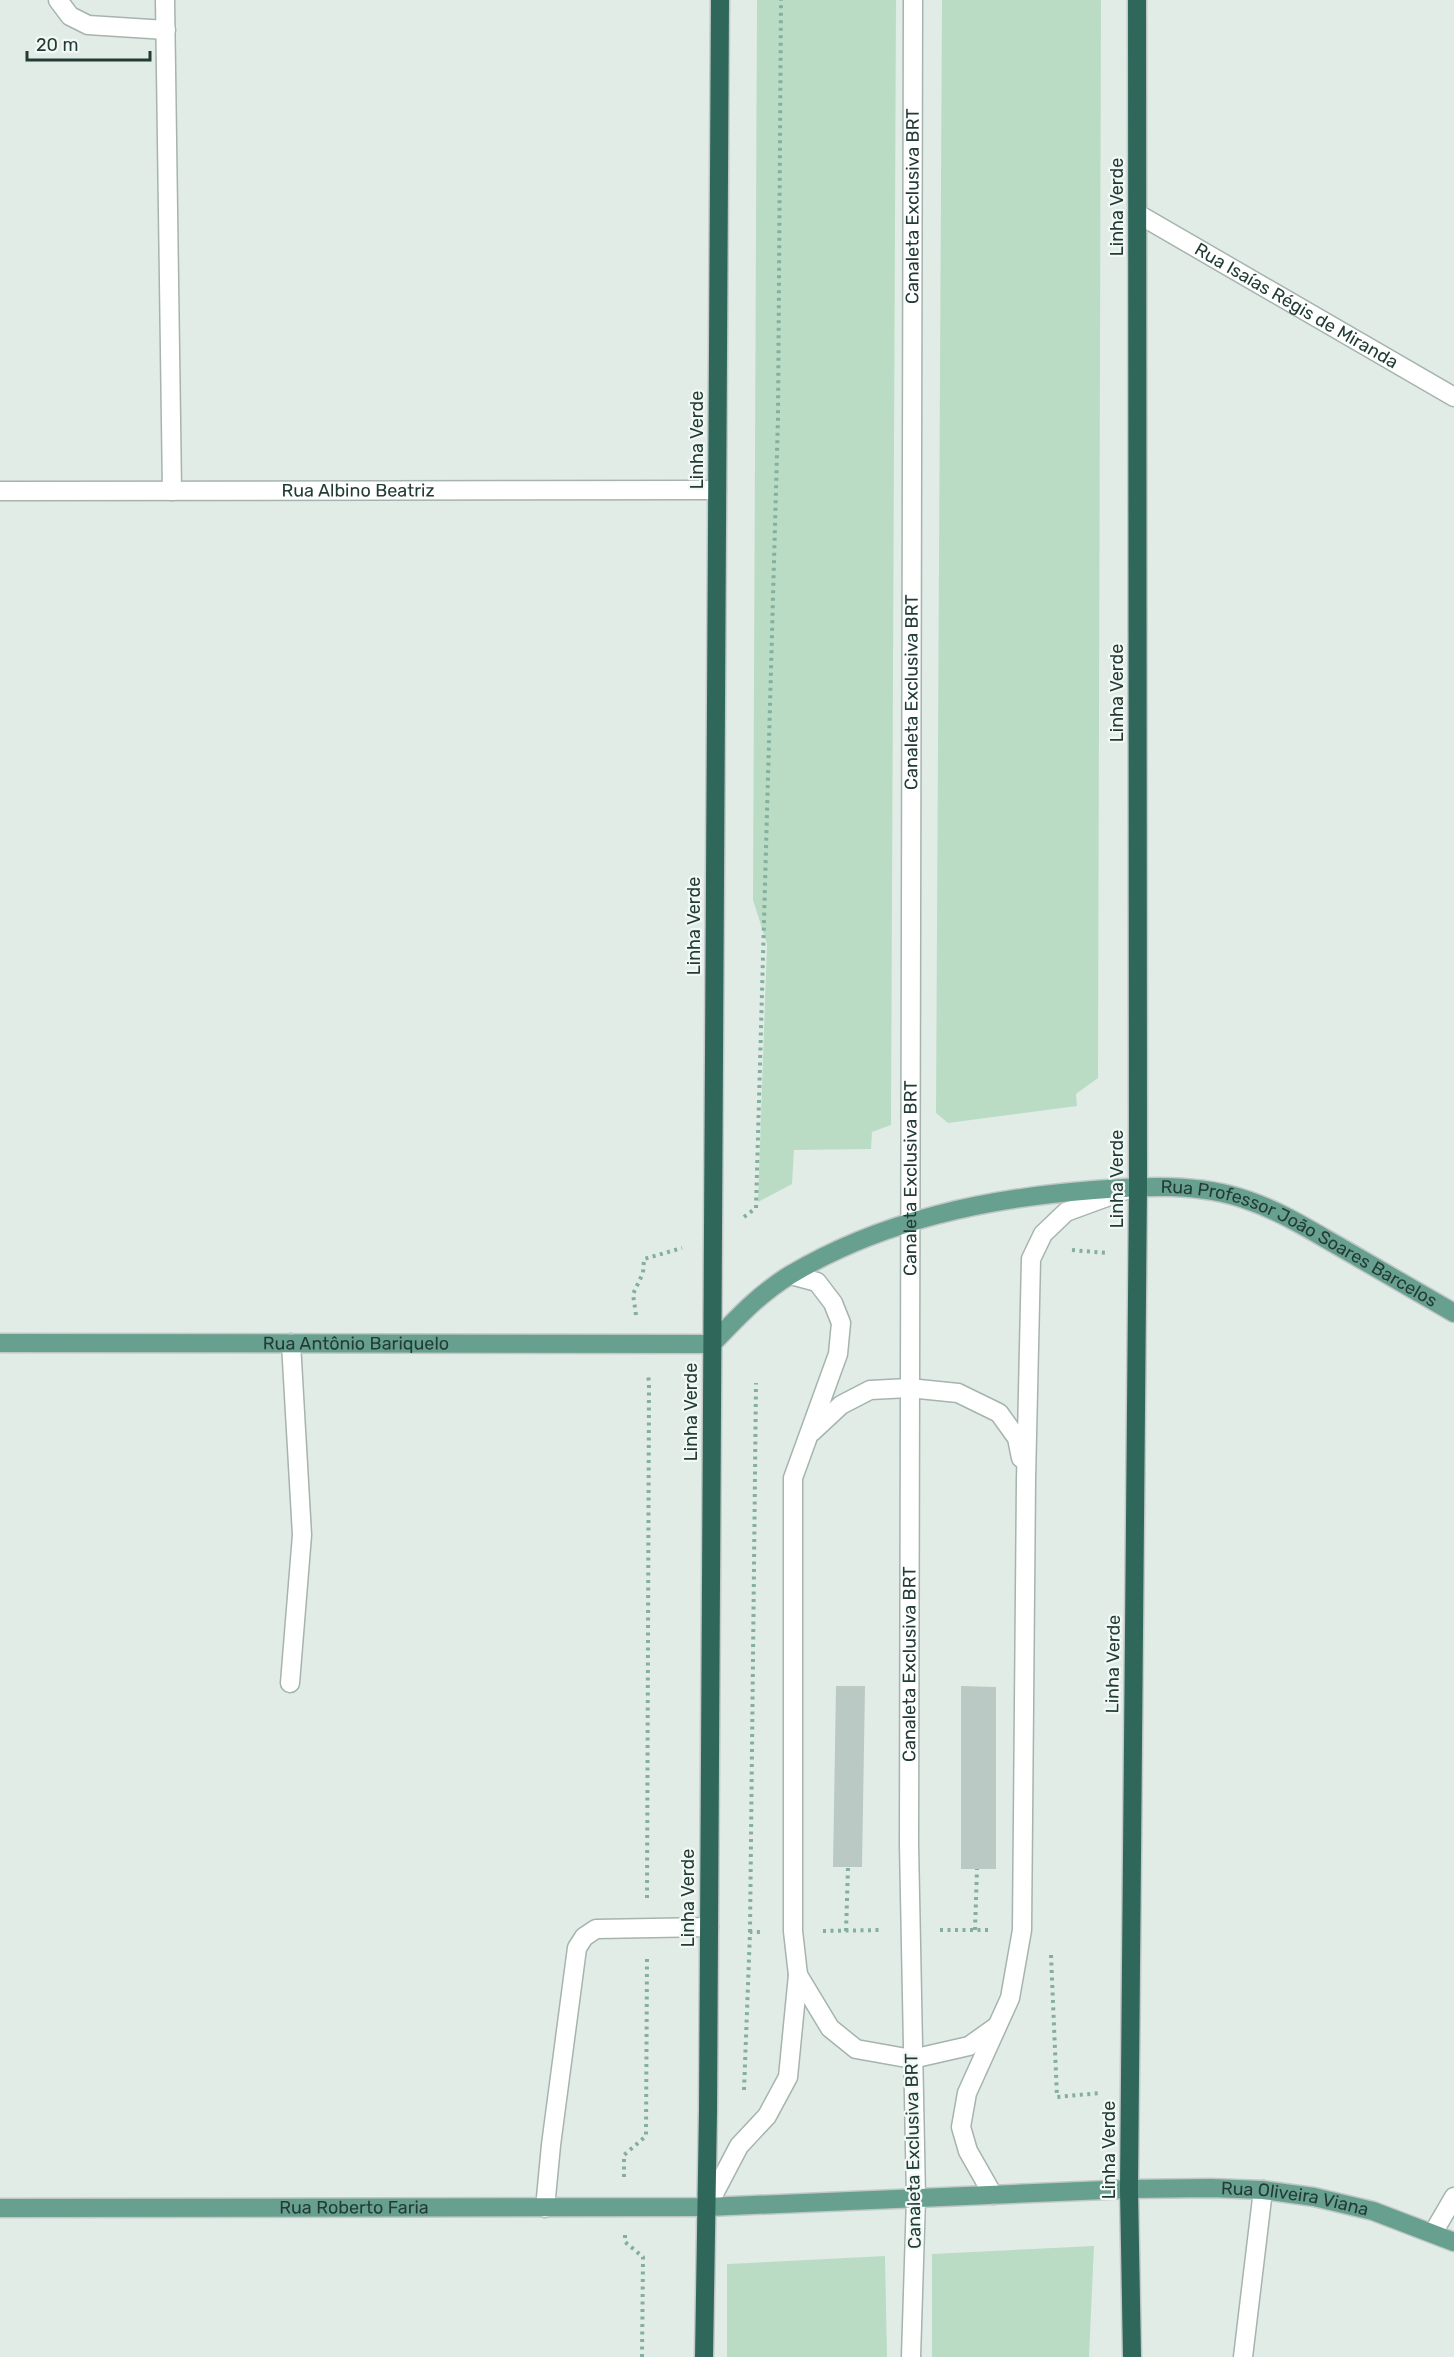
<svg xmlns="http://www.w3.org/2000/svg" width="1454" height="2357" font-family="Rubik,sans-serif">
  <rect width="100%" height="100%" fill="#e2ece7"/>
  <!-- green -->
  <path fill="#bbdcc4" d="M757,0H896L891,1125L872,1132L871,1149L794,1150L792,1184L758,1202L767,944L753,900Z
    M942,0H1101L1098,1078L1076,1094L1077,1106L948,1123L936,1113Z
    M1094,2246L1089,2357H932V2254Z
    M885,2256L887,2357H727V2264Z"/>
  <!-- building -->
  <path fill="#bac9c3" d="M836,1686H865L862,1867H833Z
    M961,1686L996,1687V1869H961Z"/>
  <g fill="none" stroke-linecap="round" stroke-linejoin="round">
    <defs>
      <g id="minor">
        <path d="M58,0L70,16L88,25L166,30"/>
        <path d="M165,0L172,491"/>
        <path id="s1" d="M1138,214L1454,397"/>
        <path id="s2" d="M0,491L717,490"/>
        <path d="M812,1432L841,1405L870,1390L909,1388L958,1393L999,1413L1017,1438L1021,1458"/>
        <path d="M290,1683L302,1535L291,1343"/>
        <path d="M798,1975L830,2028L856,2049L912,2059L969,2046L997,2026"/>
        <path d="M993,2195L968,2151L961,2127L967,2093L1010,1998L1022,1930L1026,1480L1031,1259L1043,1234L1066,1212L1126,1190"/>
        <path d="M707,2207L739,2146L767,2116L788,2077L798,1975L793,1931V1478L838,1354L841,1323L833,1303L817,1282L791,1275"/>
        <path d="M545,2208L551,2145L577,1948L584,1937L596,1929L709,1927"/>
        <path d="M1433,2233L1454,2197"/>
        <path id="s3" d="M911,2357L916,2198L909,1844L913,0"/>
        <path d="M1243,2357L1263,2190"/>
      </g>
      <g id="major">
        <path id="s4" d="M0,1343L712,1344C737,1318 759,1294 790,1275C882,1220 988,1198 1094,1190C1142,1186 1200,1183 1247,1200C1280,1211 1310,1230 1340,1247C1378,1269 1416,1291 1454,1313"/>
        <path id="s5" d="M0,2208L707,2207L1129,2189L1211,2188L1263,2190L1314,2197L1373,2211L1454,2242"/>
      </g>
      <path id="highway" d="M704,2357L708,2111L720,0
        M1132,2357L1129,2189L1138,1186L1137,0"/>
    </defs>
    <!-- minor casing -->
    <use href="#minor" stroke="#a5b4ae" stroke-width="21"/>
    <!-- major casing -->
    <use href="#major" stroke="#c1c8c6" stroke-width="21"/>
    <!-- highway casing -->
    <use href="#highway" stroke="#c1c8c6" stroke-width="21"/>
    <!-- path -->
    <path stroke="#83afa0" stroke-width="4" stroke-dasharray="3 4.5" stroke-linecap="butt" d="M744,1217L756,1208L778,418L781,0
      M1072,1250L1107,1253
      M636,1315L633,1294L643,1273L644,1259L682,1248
      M647,1898L649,1383L648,1375
      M940,1930H992
      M975,1930L977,1869
      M823,1931L881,1930
      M846,1931L848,1867
      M750,1932L756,1383
      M1051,1955L1057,2097L1100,2093
      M744,2090L750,1932H764
      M624,2177V2155L646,2136L647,1957
      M625,2235V2242L643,2257L642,2357"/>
    <!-- minor -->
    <use href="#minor" stroke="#fff" stroke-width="18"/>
    <!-- major -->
    <use href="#major" stroke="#68a090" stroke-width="18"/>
    <!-- highway -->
    <use href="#highway" stroke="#2f685b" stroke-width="18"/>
  </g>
  <g text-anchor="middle" stroke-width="4.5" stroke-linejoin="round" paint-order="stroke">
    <!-- street labels -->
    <g font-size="18" fill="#223c35" stroke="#f2f8f5">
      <text dy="6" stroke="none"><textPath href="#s3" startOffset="2151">Canaleta Exclusiva BRT</textPath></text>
      <text transform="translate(1117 207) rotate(-90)" y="6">Linha Verde</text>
      <text dy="6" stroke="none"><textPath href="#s1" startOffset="183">Rua Isaías Régis de Miranda</textPath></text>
      <text transform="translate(697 440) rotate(-90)" y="6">Linha Verde</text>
      <text dy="6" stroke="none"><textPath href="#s2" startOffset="358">Rua Albino Beatriz</textPath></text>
      <text dy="6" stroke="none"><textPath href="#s3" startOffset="1665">Canaleta Exclusiva BRT</textPath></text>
      <text transform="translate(1117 693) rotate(-90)" y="6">Linha Verde</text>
      <text transform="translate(694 926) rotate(-90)" y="6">Linha Verde</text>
      <text dy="6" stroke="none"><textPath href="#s3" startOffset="1179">Canaleta Exclusiva BRT</textPath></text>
      <text transform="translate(1117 1179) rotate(-90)" y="6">Linha Verde</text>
      <text dy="6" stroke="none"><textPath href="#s4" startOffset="1353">Rua Professor João Soares Barcelos</textPath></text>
      <text dy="6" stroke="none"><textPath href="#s4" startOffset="356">Rua Antônio Bariquelo</textPath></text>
      <text transform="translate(691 1412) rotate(-90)" y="6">Linha Verde</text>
      <text transform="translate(1113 1664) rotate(-89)" y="6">Linha Verde</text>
      <text dy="6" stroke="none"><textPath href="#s3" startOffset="693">Canaleta Exclusiva BRT</textPath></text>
      <text transform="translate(688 1898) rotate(-90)" y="6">Linha Verde</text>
      <text transform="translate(1109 2150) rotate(-90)" y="6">Linha Verde</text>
      <text transform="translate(913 2151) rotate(-91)" y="6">Canaleta Exclusiva BRT</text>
      <text dy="6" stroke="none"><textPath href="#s5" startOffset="1296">Rua Oliveira Viana</textPath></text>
      <text dy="6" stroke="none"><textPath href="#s5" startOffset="354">Rua Roberto Faria</textPath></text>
    </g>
  </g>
  <!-- scale -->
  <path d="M27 51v9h123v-9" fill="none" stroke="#223c35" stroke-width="3"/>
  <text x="36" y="51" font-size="18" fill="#223c35" stroke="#f2f8f5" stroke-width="4.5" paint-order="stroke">20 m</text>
</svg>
